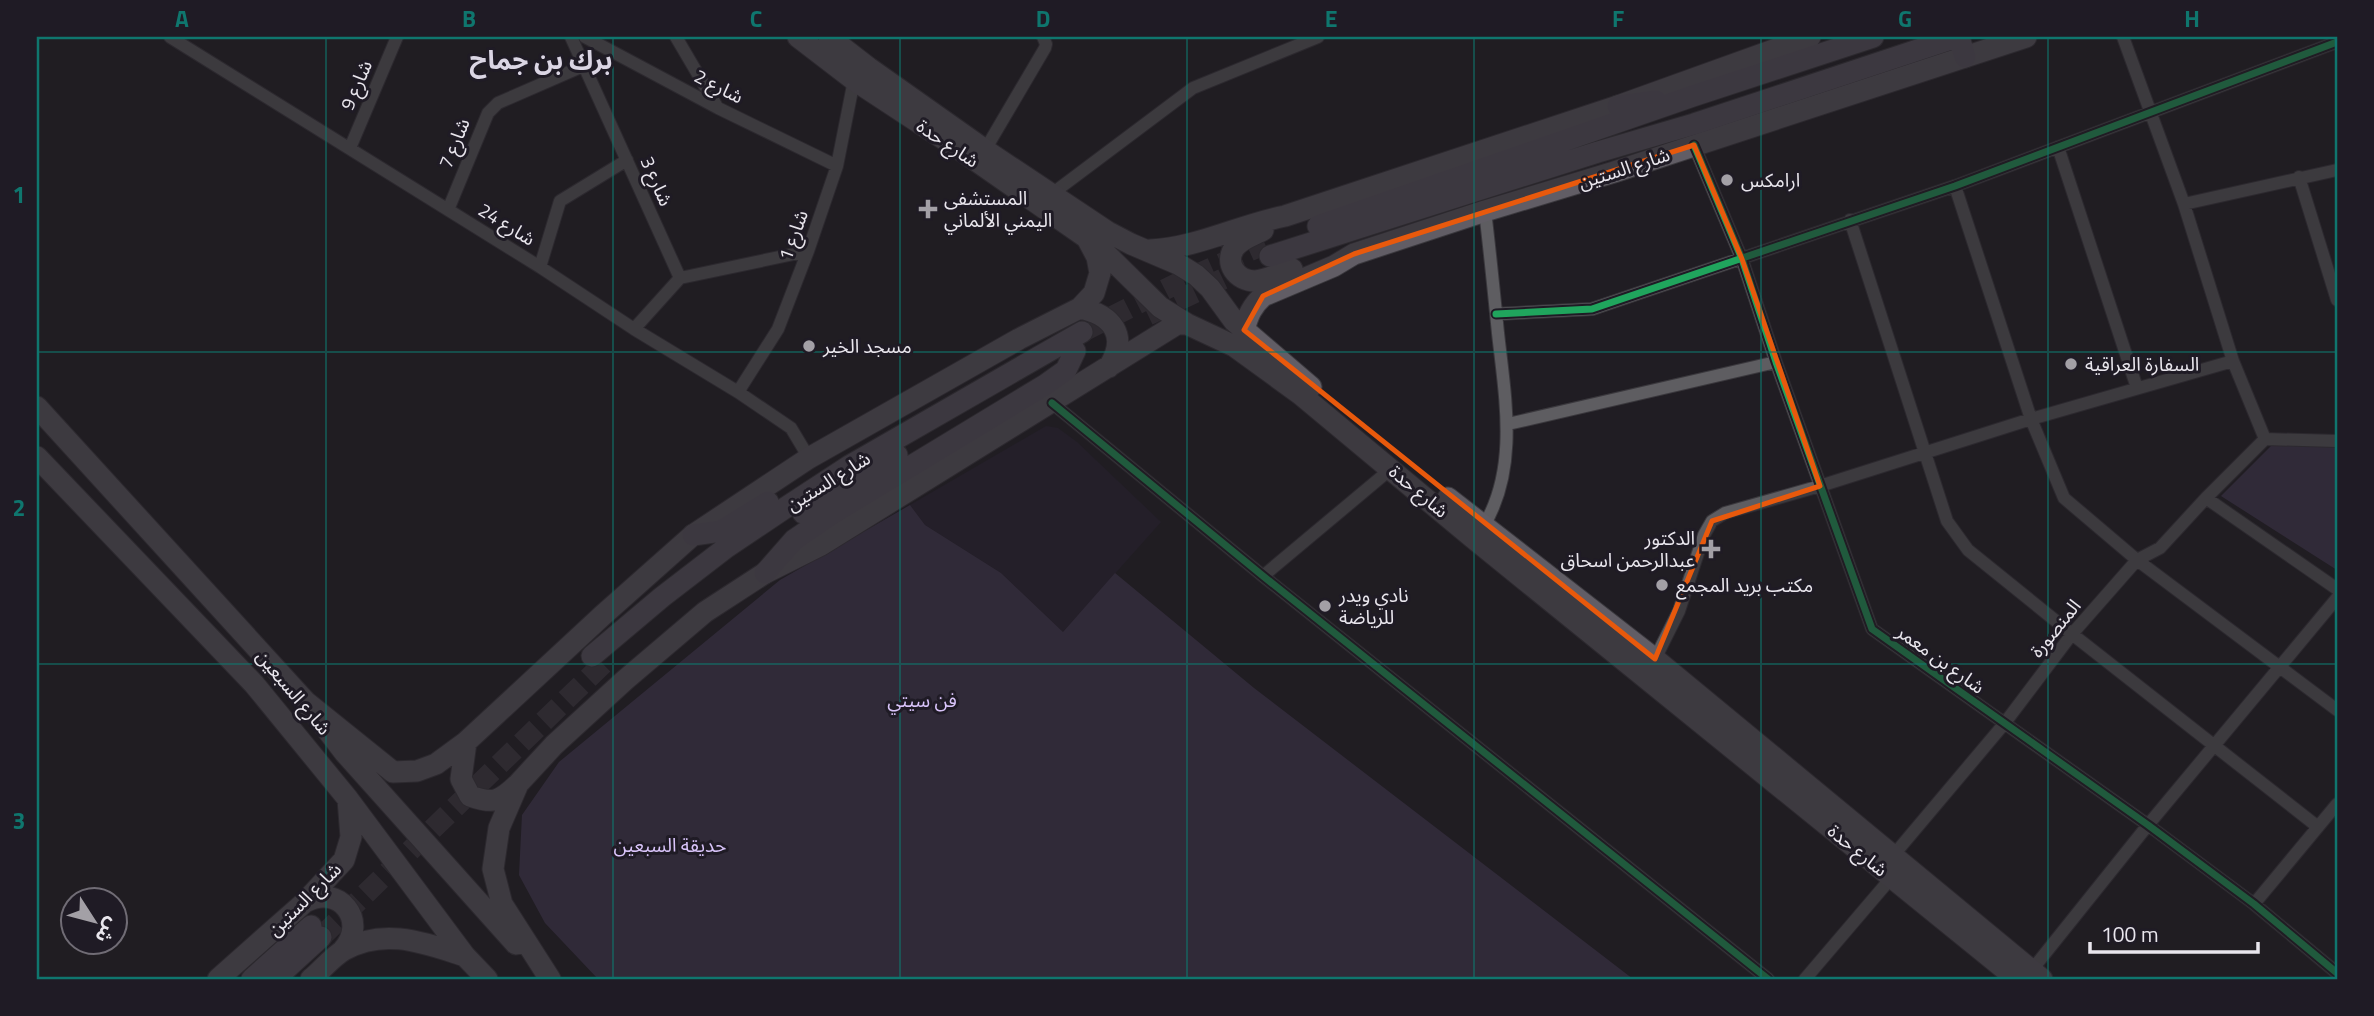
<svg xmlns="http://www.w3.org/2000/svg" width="2374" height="1016" font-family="'Titillium Web','Noto Sans Arabic',sans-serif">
  <rect width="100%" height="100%" fill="#201d23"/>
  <!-- built -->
  <path fill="#282231" d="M1046,426L1058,428L1077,442L1161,522L1063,632L1001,573L925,525L910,505Z"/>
  <!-- green -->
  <path fill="#443a53" d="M2273,444L2337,447V570L2221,496Z
    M910,505L925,525L1001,573L1063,632L1115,573L1254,688L1633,979H598L545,923L519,875L522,815L559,762L780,580Z"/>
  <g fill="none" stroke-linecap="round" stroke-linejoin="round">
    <!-- trunk-tunnel -->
    <path stroke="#3e3b41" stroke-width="21" stroke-dasharray="21 10" stroke-linecap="butt" d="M1148,315L1223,279
      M1082,332L1176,284L1265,244
      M321,937L603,664"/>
    <defs>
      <path id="minor" d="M170,37L540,267L634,329L738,392L791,428L809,458
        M571,37L680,278
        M585,37L718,108L837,166
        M676,37L716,105
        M2123,37L2184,204L2233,361L2265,439
        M1694,145L1742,259L1776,362L1872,629L2148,825L2254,904L2337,973
        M2058,147L2137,388
        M350,148L397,37
        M985,150L1045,48L1046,44L1043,37
        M2299,177L2337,300
        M1955,186L2031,419L2064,498L2137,560L2337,710
        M1053,193L1193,88L1318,37
        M2184,204L2337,170
        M448,210L488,113L498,103L583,66
        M1850,220L1947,521L1968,550L2072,634L2318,827
        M540,267L560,201L627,160
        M680,278L808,251
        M1496,314L1592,309L1955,186L2337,42
        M634,329L680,278
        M738,392L778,329L808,251L837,166L854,80
        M1052,403L1263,576L1768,979
        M1508,424L1776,362
        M2265,439L2337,441
        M2206,498L2337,589
        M1483,527C1519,469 1505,397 1498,333C1494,293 1490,252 1485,211
        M1263,576L1392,468
        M1655,659L1679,611L1704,535L1712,521L1725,513L1820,486L2031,419L2233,361
        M1892,857L2004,724L2072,634L2137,560L2160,548L2206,498L2265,439
        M2254,904L2337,804
        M2031,971L2148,825L2337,598
        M1805,979L1892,877"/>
      <path id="primary" d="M798,37L854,80L962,151L1097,245L1160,307L1187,324L1234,346L1300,394L1473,538L2017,979
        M829,37L869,68L985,150L1108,232L1131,244L1178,264L1196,275L1210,288L1234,321L1311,387
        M1263,230C1254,235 1241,239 1235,247C1223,263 1237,281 1255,281C1267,280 1280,273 1292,269
        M1150,250C1197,248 1239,225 1285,216L1618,106L1810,37
        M1080,308C1112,315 1129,335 1109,367
        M1244,330C1248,315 1252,306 1263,296L1334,266L1354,254L1485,211L1614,172L2026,37
        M37,407L306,702L345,753L516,944
        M37,457L254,684L348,799L465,956L487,979
        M1448,498L1655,659L2042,979
        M306,702L393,772L417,771L436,764L466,742L603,615L693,535L809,458L1019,339L1080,308L1094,293L1100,273L1097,257L1088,240
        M466,742L461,779L470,796C493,804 499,802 517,785
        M305,902C339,883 369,921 343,950
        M218,979L305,902L344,860L351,837L348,799
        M311,979C322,970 332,957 344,950C385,927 424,943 465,956
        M550,979L502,904L493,869L499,828L518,784L554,745L625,680L705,612L765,573L821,545L1177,324H1187"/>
      <path id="trunk" d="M1959,37L1965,57
        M1618,106L1656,101
        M1318,226L1693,96L1873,37
        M1270,256L1598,152L1694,124L1957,37
        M803,513L897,455
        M693,535L721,531L768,502
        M765,573L794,540L832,514L1045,385L1066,370L1075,351
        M592,656L662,597L727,547L788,506L849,466L1082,332
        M252,979L311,926
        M275,979L321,937"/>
    </defs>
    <!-- minor casing -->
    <use href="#minor" stroke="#3a383d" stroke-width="14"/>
    <!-- primary casing -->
    <use href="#primary" stroke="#3a383d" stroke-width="23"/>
    <!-- trunk casing -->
    <use href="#trunk" stroke="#3a383d" stroke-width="23"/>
    <!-- minor -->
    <use href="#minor" stroke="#5e5d61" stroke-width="12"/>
    <!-- primary -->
    <use href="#primary" stroke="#615d65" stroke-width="21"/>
    <!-- trunk -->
    <use href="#trunk" stroke="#5e5a64" stroke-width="21"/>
    <defs>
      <path id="cycleway" d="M1694,145L1742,259L1776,362L1872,629L2148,825L2254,904L2337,973
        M1496,314L1592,309L1955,186L2337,42
        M1052,403L1263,576L1768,979"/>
    </defs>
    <!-- cycleway casing -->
    <use href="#cycleway" stroke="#1f1b25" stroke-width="11"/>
    <!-- cycleway -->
    <use href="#cycleway" stroke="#20a55d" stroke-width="7"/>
  </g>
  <!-- marked area -->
  <path d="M0 0H2374V1016H0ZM1694,145L1742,259L1820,486L1712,521L1655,659L1244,330L1263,296L1354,254Z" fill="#201d23" fill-opacity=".55" fill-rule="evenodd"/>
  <path fill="none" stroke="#e8590c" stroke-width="5" stroke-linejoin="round" d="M1694,145L1742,259L1820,486L1712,521L1655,659L1244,330L1263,296L1354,254Z"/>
  <!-- grid -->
  <path fill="none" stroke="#0f766e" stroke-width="2" stroke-opacity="0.55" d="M326,37V979M613,37V979M900,37V979M1187,37V979M1474,37V979M1761,37V979M2048,37V979M37,352H2337M37,664H2337"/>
  <!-- markers -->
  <g fill="#a3a0a6" stroke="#1f1b25" stroke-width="2.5">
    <circle cx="1727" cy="180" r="7"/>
    <path d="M924.5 198.5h7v7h7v7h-7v7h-7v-7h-7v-7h7z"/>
    <circle cx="809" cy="346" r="7"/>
    <circle cx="2071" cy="364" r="7"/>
    <path d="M1707.5 538.5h7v7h7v7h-7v7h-7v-7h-7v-7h7z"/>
    <circle cx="1662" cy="585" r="7"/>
    <circle cx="1325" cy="606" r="7"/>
  </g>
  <g text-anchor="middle" stroke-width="6" stroke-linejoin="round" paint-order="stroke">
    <!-- street labels -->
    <g font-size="19" fill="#e9e6ed" stroke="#1f1b25">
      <text transform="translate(356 85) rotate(-67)" y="7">شارع 9</text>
      <text transform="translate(719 86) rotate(27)" y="7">شارع 2</text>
      <text transform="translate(454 143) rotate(-68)" y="7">شارع 7</text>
      <text transform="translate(948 143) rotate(34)" y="7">شارع حدة</text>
      <text transform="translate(1624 168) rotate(-18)" y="7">شارع الستين</text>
      <text transform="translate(657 181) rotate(66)" y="7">شارع 3</text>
      <text transform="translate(507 224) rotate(32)" y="7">شارع 24</text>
      <text transform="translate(793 235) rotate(-70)" y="7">شارع 1</text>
      <text transform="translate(828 481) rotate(-32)" y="7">شارع الستين</text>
      <text transform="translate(1419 491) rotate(40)" y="7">شارع حدة</text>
      <text transform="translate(2055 628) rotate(-51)" y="7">المنصورة</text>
      <text transform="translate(1941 659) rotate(36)" y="7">شارع بن معمر</text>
      <text transform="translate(294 692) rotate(50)" y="7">شارع السبعين</text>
      <text transform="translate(1858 850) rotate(39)" y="7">شارع حدة</text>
      <text transform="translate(304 899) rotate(-45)" y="7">شارع الستين</text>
    </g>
    <!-- poi labels -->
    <g font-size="19" fill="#e9e6ed" stroke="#1f1b25" text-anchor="start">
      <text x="1741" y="187">ارامكس</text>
      <text x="944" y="205">المستشفى<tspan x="944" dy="22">اليمني الألماني</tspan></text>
      <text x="823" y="353">مسجد الخير</text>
      <text x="2085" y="371">السفارة العراقية</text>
      <text x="1695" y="545" text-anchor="end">الدكتور<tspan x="1695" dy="22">عبدالرحمن اسحاق</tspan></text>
      <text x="1676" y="592">مكتب بريد المجمع</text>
      <text x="1339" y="602">نادي ويدر<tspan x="1339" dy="22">للرياضة</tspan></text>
    </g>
    <!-- park labels -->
    <g font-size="19" fill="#d9c4fa" stroke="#1f1b25">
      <text x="922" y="707">فن سيتي</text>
      <text x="670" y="852">حديقة السبعين</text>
    </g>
    <!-- district labels -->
    <g font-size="26" font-weight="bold" fill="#dbd6e4" stroke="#1f1b25">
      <text x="541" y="69">برك بن جماح</text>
    </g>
  </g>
  <!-- border -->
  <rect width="2374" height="1016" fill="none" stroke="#1f1b25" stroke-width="77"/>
  <!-- north arrow -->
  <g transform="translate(94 921) rotate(126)"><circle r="33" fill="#1f1b25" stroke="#706c75" stroke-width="2"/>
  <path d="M0-5L12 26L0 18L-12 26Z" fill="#a3a0a6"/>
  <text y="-10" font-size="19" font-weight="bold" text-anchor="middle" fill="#e9e6ed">ش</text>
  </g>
  <!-- scale -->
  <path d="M2090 942v10h168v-10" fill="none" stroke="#e9e6ed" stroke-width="3.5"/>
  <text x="2101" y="942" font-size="21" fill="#e9e6ed" stroke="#1f1b25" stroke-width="5" paint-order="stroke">100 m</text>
  <rect x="38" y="38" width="2298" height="940" fill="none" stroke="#0f766e" stroke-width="2.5"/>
  <g font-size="23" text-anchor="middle" font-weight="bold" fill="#0f766e">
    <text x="182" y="27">A</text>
    <text x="469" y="27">B</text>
    <text x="756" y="27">C</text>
    <text x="1043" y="27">D</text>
    <text x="1331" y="27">E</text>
    <text x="1618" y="27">F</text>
    <text x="1905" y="27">G</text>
    <text x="2192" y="27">H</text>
    <text x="19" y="203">1</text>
    <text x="19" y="516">2</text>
    <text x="19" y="829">3</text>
  </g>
</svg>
